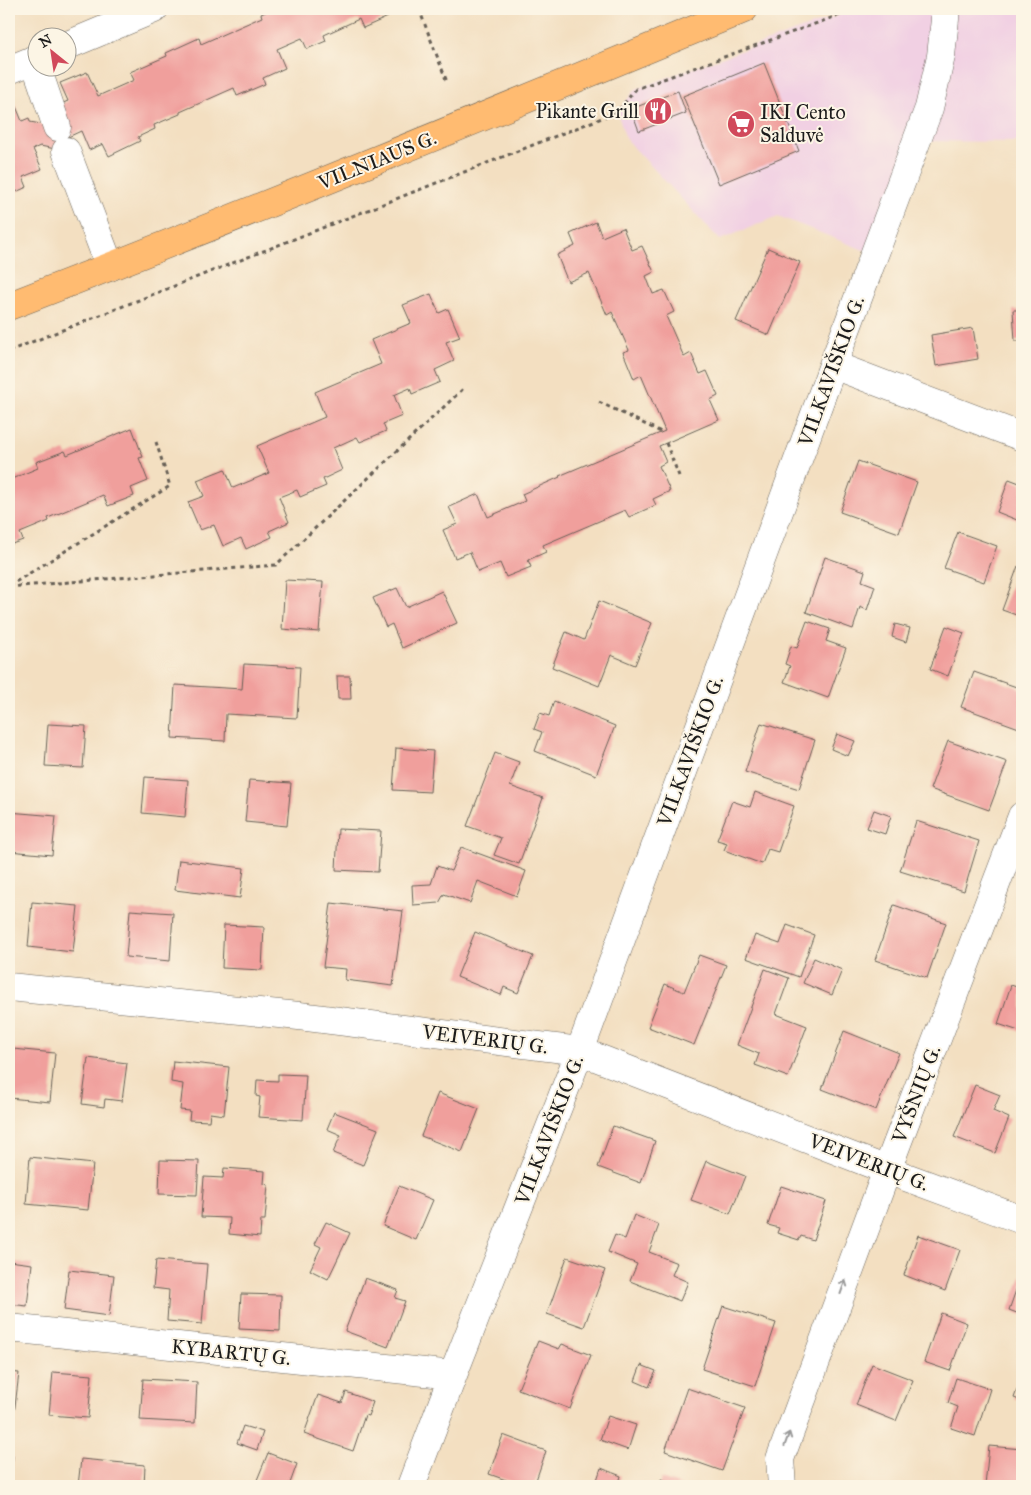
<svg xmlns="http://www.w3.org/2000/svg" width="1031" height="1495" font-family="'IM FELL Great Primer',serif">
  <rect width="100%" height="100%" fill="#fcf5e5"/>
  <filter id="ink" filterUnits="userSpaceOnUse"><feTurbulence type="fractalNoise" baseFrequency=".02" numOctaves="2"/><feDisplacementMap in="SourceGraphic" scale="10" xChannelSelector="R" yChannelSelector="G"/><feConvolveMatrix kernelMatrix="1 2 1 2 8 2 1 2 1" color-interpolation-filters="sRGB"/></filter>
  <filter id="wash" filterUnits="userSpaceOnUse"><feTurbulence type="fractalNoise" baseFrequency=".0096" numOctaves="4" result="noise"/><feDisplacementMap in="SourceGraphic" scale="20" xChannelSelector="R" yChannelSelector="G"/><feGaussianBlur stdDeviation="1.12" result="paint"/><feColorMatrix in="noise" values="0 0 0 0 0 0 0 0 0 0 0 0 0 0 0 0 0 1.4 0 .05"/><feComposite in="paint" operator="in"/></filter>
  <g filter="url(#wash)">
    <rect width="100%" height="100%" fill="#f3dfc1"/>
    <!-- built -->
    <path fill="#f1d0e3" d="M856,9H1022V142L917,141L874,254L778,216L720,240L626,139L617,112L636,89Z"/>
    <g id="blocks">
      <!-- building -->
      <path fill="#f09f9c" d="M272,9H392L385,11L388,17L363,28L359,19L324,35L326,41L307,49L302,38L277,49L285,68L263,78L265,84L237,96L234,88L180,112V114L154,125L155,129L138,137L140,141L109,156L103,144L89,150L81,131L66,138L65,135L66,151L40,146L33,149L42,169L23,177L27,187L9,195V107L15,104L22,121L29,118L30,122L57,127L56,106L68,101L60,83L87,72L98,96L134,80L130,72L167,56L166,53L199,38L201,44L262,17L261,14Z
        M764,63L799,151L719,184L683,96Z
        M678,91L686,113L639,131L631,109Z
        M596,222L602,237L623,228L632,250L642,246L654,272L646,276L653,294L664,290L674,312L666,316L684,357L691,353L700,374L707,371L718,396L710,400L719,420L659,446L666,462L659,466L670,491L653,499L656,505L629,517L625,510L543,545L546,552L528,560L531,567L506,577L500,563L478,572L470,552L455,558L443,530L457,524L449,507L478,494L488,517L525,501L522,494L560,477L559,476L665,431L641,375L634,379L623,352L629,350L612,312L607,315L589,273L568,282L557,255L575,246L570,234Z
        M768,248L800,262L769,335L736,321Z
        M431,294L439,313L448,309L460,337L446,342L454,361L435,370L440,382L412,394L410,388L394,395L402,416L383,424L386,431L360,442L357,437L333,448L342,470L323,479L326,486L300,497L297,490L279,497L289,522L269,531L272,537L246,549L241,538L223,546L214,525L200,530L188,502L204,496L197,480L225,469L233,488L269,473L257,446L325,417L315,392L381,364L371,340L411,323L403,305Z
        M1013,310H1022V341H1015Z
        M973,328L978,359L936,366L931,335Z
        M132,428L143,457L139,458L148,481L131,488L134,496L108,506L103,495L48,518L49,521L20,533L23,540L9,545V480L38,468L36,462L65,451L67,455Z
        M858,461L917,482L899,533L840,512Z
        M1009,479L1022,484V522L997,512Z
        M958,532L997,546L984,582L944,568Z
        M825,557L865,571L862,581L875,586L867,610L860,607L853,629L806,612Z
        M1018,566L1022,568V617L1002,610Z
        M285,580L323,582L319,632L282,629Z
        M397,588L406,607L442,591L457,623L402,648L392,624L386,627L373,598Z
        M599,601L652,623L635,665L611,655L599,686L552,667L566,632L584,640Z
        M807,621L830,629L826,641L846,648L828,698L784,682L790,666L785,664L791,646L797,648Z
        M895,624L910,628L906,642L892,637Z
        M946,626L964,633L948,676L930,669Z
        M244,664L300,667L297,718L226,714L225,741L172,738L175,685L242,689Z
        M974,672L1022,689V719L1019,728L961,707Z
        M337,676H350L351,699H338Z
        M554,701L615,726L596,775L535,751L542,732L534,729L540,713L549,716Z
        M761,723L815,740L799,789L745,772Z
        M48,724L86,726L83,768L45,766Z
        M837,734L855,741L848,756L831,749Z
        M948,741L1007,762L989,810L930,789Z
        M396,748L433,751L430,792L393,790Z
        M495,753L519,762L510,786L543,798L519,864L494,855L501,838L467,826Z
        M145,777L188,780L185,817L142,813Z
        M249,780L291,783L287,826L245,822Z
        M755,792L794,806L778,852L768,849L762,864L724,850L727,843L717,840L732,801L750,807Z
        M874,810L891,816L885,834L867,828Z
        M9,812L56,816L52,855L9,851Z
        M916,821L979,841L964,891L900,871Z
        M338,829L381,831L378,872L336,870Z
        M461,847L526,871L517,896L478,881L470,903L444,894L439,903L413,905L412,885L431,884L437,866L451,871Z
        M179,860L244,868L240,898L175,890Z
        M32,902L78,906L73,952L28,947Z
        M331,903L403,911L393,986L345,980L346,969L323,967Z
        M894,905L946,923L927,978L875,960Z
        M130,910L173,913L170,961L126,957Z
        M224,925L264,927L262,970L222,968Z
        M787,925L814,935L799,977L746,958L755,935L780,944Z
        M475,932L533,956L518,993L504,987L501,995L457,977Z
        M699,955L726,965L694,1045L648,1027L665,984L684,992Z
        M814,958L842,970L832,995L803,983Z
        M765,969L789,978L776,1014L807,1026L788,1077L755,1065L759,1054L737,1045Z
        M1011,985L1022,989V1032L998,1024Z
        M844,1031L899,1053L876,1110L822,1089Z
        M13,1049L55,1053L50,1102L9,1098Z
        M88,1058L127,1063L122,1101L105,1099L104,1107L82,1104Z
        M173,1061L229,1067L224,1115L210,1113L209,1121L189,1120L190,1111L180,1110L183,1084L171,1082Z
        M278,1074L306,1075L303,1120L258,1117L260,1097L256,1096L257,1080L278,1081Z
        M975,1085L1000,1095L993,1111L1009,1118L995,1153L954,1137Z
        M438,1093L479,1109L462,1152L421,1136Z
        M334,1112L378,1129L363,1165L333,1153L341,1135L327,1129Z
        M613,1126L655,1141L641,1183L598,1167Z
        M30,1157L93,1164L88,1210L26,1204Z
        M160,1160L199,1161L197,1195L159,1194Z
        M706,1161L745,1176L730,1214L691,1200Z
        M224,1168L265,1171L264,1184L268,1185L265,1220H261L260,1237L229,1234L230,1218L201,1217L204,1177L223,1178Z
        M399,1186L433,1200L416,1240L383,1226Z
        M781,1186L826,1201L813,1240L801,1236L799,1240L777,1233L779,1228L768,1225Z
        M634,1215L659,1225L649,1252L677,1263L672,1275L688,1282L680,1301L630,1281L637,1264L608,1252L615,1235L625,1239Z
        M326,1222L350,1233L328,1279L310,1270L321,1247L315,1244Z
        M918,1235L960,1250L945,1291L904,1275Z
        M567,1257L605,1270L584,1327L547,1314Z
        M156,1260L207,1264L202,1324L167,1321L169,1290L153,1288Z
        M9,1261L32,1264L27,1306L9,1304Z
        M69,1270L114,1275L109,1316L64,1310Z
        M1021,1276H1022V1315L1009,1310Z
        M365,1278L398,1290L395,1298L405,1301L388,1347L345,1331Z
        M241,1294L281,1295L280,1331L239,1329Z
        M723,1306L776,1323L755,1386L702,1369Z
        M941,1313L967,1323L950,1371L924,1362Z
        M538,1341L559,1349L562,1344L591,1355L570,1409L518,1389Z
        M872,1364L913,1380L896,1421L856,1405Z
        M641,1365L656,1371L649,1387L635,1381Z
        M9,1372L19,1373L13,1423H9Z
        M53,1372L92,1375L88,1418L49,1415Z
        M1022,1376V1401L1014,1398Z
        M956,1378L990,1389L975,1436L951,1428L958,1407L948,1403Z
        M143,1379L197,1382L195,1423L140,1420Z
        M687,1388L745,1408L722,1471L665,1451Z
        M346,1392L373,1402L368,1416L365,1415L353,1451L304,1434L318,1395L342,1403Z
        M608,1416L636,1425L628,1450L600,1440Z
        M243,1426L263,1432L257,1450L237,1443Z
        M503,1435L546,1451L534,1486H523L489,1474Z
        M989,1446L1022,1449V1486H985Z
        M268,1453L297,1464L289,1486H274L257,1480Z
        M9,1456H13L11,1481H9Z
        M81,1459L145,1465L144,1486H78Z
        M601,1468L621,1476L618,1486H595Z
        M661,1479L682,1486H659Z"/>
    </g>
  </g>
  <g filter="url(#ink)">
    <use href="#blocks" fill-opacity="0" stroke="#676056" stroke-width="1"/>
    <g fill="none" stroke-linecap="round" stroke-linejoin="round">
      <defs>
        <path id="minor" d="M68,45L154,9
          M34,59L57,127
          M9,70L38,58
          M66,151L110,267
          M833,365L1022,437
          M9,987L299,1016L580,1051L887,1170L1022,1220
          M9,1328L453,1375
          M411,1486L453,1375L580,1051L833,365L929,108L941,56L945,19V9
          M782,1486L780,1459L887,1170L1022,816"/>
        <path id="highway" d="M9,306C255,211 500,110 744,9"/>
      </defs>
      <!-- minor casing -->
      <use href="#minor" stroke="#676056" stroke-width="29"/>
      <!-- highway casing -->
      <use href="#highway" stroke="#676056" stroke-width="29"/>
      <!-- path -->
      <path stroke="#676056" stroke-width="3" stroke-dasharray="4 4" stroke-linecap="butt" d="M419,9L447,82
        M9,351L617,112L636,89L856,9
        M599,402L661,432
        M666,443L679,476
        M9,586L170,486L156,442
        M9,587L276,565L463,389"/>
      <!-- minor -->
      <use href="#minor" stroke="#fff" stroke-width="28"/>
      <!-- highway -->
      <use href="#highway" stroke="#ffbb71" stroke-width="28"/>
    </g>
    <!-- one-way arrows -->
    <defs><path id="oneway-shaft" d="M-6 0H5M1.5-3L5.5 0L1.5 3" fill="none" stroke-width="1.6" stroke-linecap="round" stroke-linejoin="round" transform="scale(1.25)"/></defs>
    <g stroke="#999">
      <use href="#oneway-shaft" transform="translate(843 1287) rotate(-70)"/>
      <use href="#oneway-shaft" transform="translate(787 1439) rotate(-70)"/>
    </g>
  </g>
  <!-- icons -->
  <defs>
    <symbol id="restaurant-disc" viewBox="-11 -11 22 22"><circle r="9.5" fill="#d1495b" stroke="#fcf5e5"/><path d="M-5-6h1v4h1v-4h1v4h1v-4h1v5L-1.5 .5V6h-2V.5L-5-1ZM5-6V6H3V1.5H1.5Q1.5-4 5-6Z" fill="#fff"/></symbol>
    <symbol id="supermarket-disc" viewBox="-11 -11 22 22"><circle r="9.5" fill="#d1495b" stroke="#fcf5e5"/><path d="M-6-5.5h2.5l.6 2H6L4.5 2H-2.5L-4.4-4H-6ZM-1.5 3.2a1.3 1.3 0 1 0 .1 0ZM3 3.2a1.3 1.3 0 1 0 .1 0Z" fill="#fff"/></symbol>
  </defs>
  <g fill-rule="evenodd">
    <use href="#restaurant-disc" x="642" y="95" width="32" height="32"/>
    <use href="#supermarket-disc" x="725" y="108" width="32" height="32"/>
  </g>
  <g text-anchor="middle" stroke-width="4" stroke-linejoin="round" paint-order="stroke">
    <!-- poi labels -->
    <g font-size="20" fill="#1c1c1c" stroke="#fcf5e5" text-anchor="end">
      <text x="639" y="118">Pikante Grill</text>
      <text x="760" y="119" text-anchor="start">IKI Cento<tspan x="760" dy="23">Salduvė</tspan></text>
    </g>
    <!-- street labels -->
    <g font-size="20" fill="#1c1c1c" stroke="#fcf5e5">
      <text transform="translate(377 160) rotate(-22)" y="7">VILNIAUS G.</text>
      <text transform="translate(831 371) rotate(-70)" y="7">VILKAVIŠKIO G.</text>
      <text transform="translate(690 751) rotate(-70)" y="7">VILKAVIŠKIO G.</text>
      <text transform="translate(485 1039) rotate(7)" y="7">VEIVERIŲ G.</text>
      <text transform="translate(916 1094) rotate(-69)" y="7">VYŠNIŲ G.</text>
      <text transform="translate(549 1130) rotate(-69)" y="7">VILKAVIŠKIO G.</text>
      <text transform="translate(869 1162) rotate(21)" y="7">VEIVERIŲ G.</text>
      <text transform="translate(231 1352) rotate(6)" y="7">KYBARTŲ G.</text>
    </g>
  </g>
  <!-- margin -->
  <rect width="1031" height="1495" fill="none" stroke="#fcf5e5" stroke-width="30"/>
  <!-- north arrow -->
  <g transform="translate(52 52) rotate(330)"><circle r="24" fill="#fcf5e5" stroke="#a29e95"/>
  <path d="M0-4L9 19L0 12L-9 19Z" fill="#d1495b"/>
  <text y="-8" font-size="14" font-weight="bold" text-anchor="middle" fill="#1c1c1c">N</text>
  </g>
</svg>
